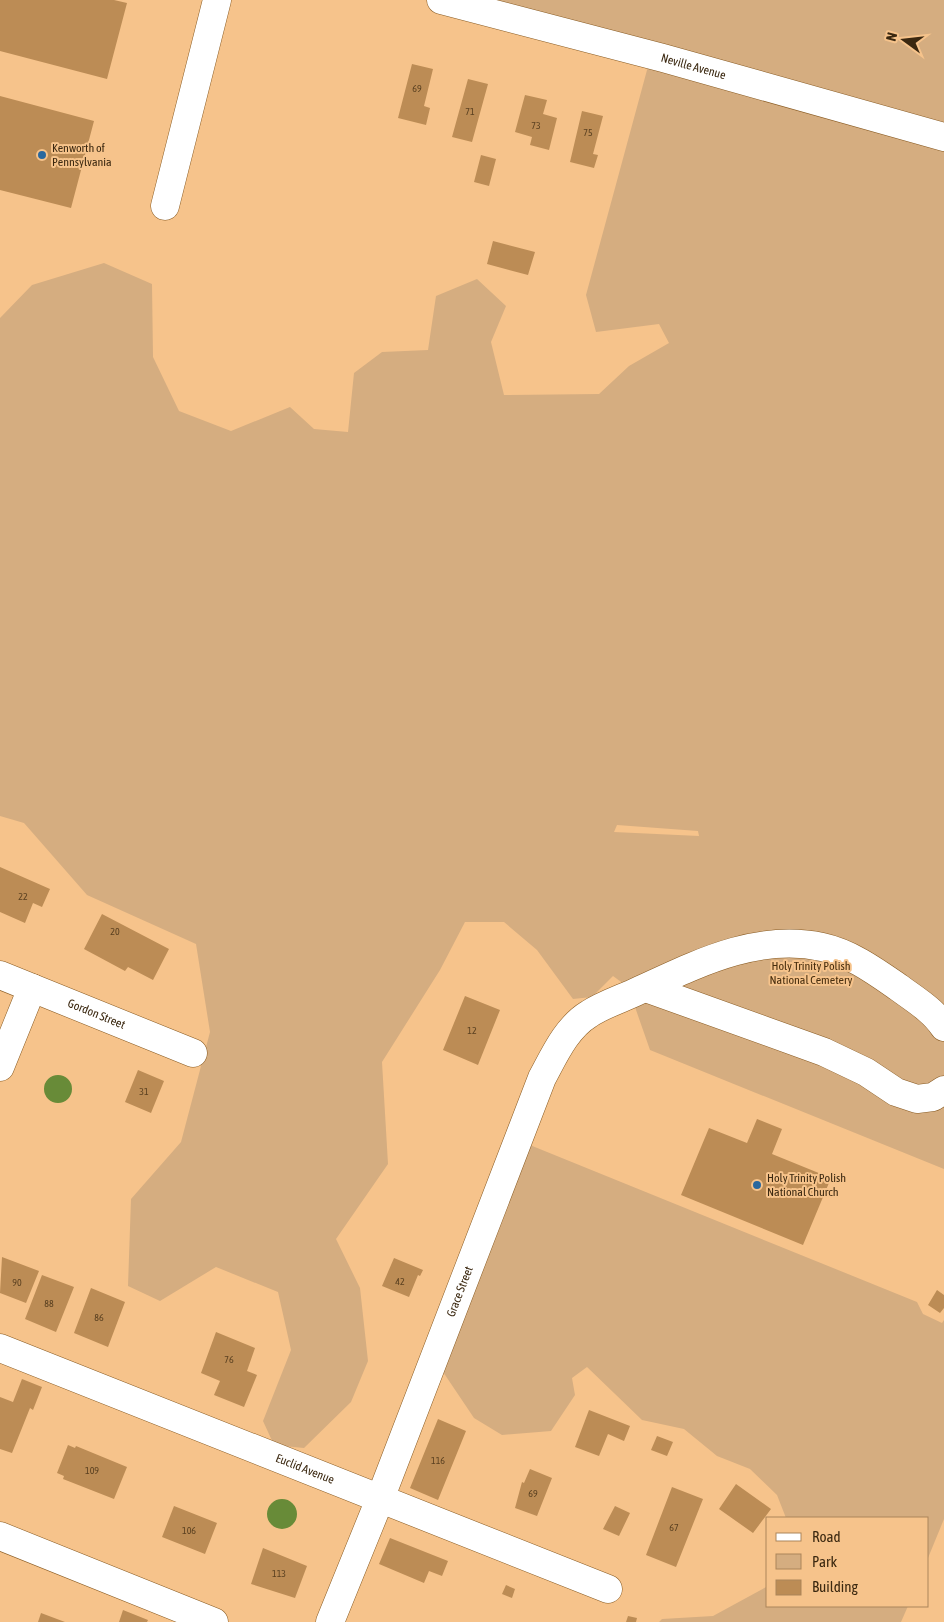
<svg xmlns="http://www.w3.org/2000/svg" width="944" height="1622" font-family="'Asap Condensed',sans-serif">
  <rect width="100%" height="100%" fill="#f6c38b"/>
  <!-- green -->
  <path fill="#d5ad80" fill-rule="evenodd" d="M446,0H944V133Z
    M650,59L944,143V1169L650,1050L628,987L613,976L592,997L573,999L537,950L504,922H465L440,970L382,1062L388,1164L336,1239L360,1288L368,1361L351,1402L304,1448L274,1445L263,1421L291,1350L278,1292L216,1267L160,1301L128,1286L131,1199L181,1142L210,1032L196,944L87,895L24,823L0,816V318L32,285L104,263L152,284L153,357L179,411L231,431L290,407L314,429L348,432L354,373L382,352L428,350L436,296L477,279L506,306L491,342L504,395L599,394L629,366L669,343L659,324L596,332L586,295ZM617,825L698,831L699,836L614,832Z
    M520,1141L917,1302L923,1314L942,1323L944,1320V1519L928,1558V1518H786L777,1495L750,1469L717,1456L684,1429L642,1420L587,1367L572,1378L575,1395L551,1431L502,1435L474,1418L435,1360Z
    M768,1586V1606H908L901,1622H659L662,1619L713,1616Z"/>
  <!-- water -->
  <path fill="#688b38" d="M44 1089a14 14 0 1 1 28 0a14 14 0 1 1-28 0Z
    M267 1514a15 15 0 1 1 30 0a15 15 0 1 1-30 0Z"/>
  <!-- building -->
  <path fill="#bc8c55" d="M0,0H114L127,3L107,79L0,51Z
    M412,64L433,69L424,106L430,108L426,125L398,118Z
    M468,79L488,84L472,142L452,137Z
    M525,95L547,100L543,114L557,118L549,150L530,145L532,137L515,132Z
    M0,96L94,121L71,208L0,190Z
    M582,111L603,116L593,154L598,155L594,168L570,162Z
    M481,155L496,159L489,186L474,182Z
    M493,241L535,252L528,275L487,264Z
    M0,867L50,889L42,907L33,903L25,923L0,912Z
    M102,914L169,949L153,980L128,967L125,971L84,949Z
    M465,996L500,1010L478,1065L443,1050Z
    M138,1070L164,1081L151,1113L125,1102Z
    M757,1119L782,1129L772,1154L831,1178L803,1245L681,1195L709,1128L747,1143Z
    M2,1257L39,1271L26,1303L0,1293Z
    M394,1258L423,1270L420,1276L418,1275L409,1297L382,1286Z
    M42,1275L74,1287L56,1332L25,1319Z
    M91,1288L125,1302L108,1347L74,1333Z
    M937,1290L944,1295V1308L940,1313L928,1305Z
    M216,1332L255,1348L247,1371L257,1375L244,1407L214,1395L220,1381L201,1373Z
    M22,1379L42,1387L33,1410L30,1408L12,1453L0,1449V1397L13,1402Z
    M589,1410L630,1426L624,1441L608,1434L599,1456L575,1447Z
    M438,1419L466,1431L438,1500L410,1488Z
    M657,1436L673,1442L667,1456L651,1450Z
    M68,1445L75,1448L76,1446L127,1467L114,1499L63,1479L64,1476L57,1473Z
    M530,1469L552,1478L537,1516L515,1508L522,1482L524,1483Z
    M736,1484L771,1509L753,1533L719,1509Z
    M672,1487L703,1499L676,1567L646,1555Z
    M174,1506L217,1523L205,1554L162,1537Z
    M615,1506L630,1513L619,1536L603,1529Z
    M390,1538L448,1561L442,1576L429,1571L424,1583L379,1564Z
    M263,1548L307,1566L295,1598L251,1584Z
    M506,1585L515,1589L512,1598L502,1594Z
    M123,1610L148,1620L147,1622H119Z
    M41,1613L65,1622H38Z
    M628,1616L637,1618L636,1622H626Z"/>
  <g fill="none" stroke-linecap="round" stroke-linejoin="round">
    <defs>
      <g id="minor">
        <path id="s1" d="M441,0L663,58L944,137"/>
        <path d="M165,206L217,0"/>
        <path id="s2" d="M0,975L193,1053"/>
        <path d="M646,988L824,1052L866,1072L896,1092L917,1099L933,1097L944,1090"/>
        <path d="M0,1067L32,988"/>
        <path id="s3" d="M0,1348L608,1589"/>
        <path d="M0,1536L214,1622"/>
        <path id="s4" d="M330,1622L380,1499L542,1078C554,1056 566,1028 589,1014C604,1004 624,998 640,990C697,964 757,933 822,947C850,953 875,971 898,987C914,999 933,1010 944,1027"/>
      </g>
    </defs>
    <!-- minor casing -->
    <use href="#minor" stroke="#895b22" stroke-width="29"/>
    <!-- minor -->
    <use href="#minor" stroke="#fff" stroke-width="28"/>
  </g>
  <!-- markers -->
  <g fill="#2a689e" stroke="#f6c38b" stroke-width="2">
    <circle cx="42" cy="155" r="5"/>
    <circle cx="757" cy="1185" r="5"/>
  </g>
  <g text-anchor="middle" stroke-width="4" stroke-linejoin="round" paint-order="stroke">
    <!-- number labels -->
    <g font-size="10" fill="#5b4121">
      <text x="417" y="92">69</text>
      <text x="470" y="115">71</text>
      <text x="536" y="129">73</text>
      <text x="588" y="136">75</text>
      <text x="23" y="900">22</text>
      <text x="115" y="935">20</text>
      <text x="472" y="1034">12</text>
      <text x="144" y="1095">31</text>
      <text x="400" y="1285">42</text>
      <text x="17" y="1286">90</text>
      <text x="49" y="1307">88</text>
      <text x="99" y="1321">86</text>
      <text x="229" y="1363">76</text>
      <text x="438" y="1464">116</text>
      <text x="92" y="1474">109</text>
      <text x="533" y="1497">69</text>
      <text x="674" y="1531">67</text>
      <text x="189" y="1534">106</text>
      <text x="279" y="1577">113</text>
    </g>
    <!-- street labels -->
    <g font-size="12" fill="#3b2810" stroke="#f6c38b">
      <text dy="4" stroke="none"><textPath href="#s1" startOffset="261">Neville Avenue</textPath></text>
      <text dy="4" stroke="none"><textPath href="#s2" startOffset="104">Gordon Street</textPath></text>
      <text dy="4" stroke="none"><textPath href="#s4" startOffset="355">Grace Street</textPath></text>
      <text dy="4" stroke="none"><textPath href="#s3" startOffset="328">Euclid Avenue</textPath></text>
    </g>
    <!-- poi labels -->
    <g font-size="12" fill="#3b2810" stroke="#f6c38b" text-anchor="start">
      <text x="52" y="152">Kenworth of<tspan x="52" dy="14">Pennsylvania</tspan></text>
      <text x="767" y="1182">Holy Trinity Polish<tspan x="767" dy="14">National Church</tspan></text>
    </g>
    <!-- park labels -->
    <g font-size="12" fill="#482e0e" stroke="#f6c38b">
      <text x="811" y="970">Holy Trinity Polish<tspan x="811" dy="14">National Cemetery</tspan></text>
    </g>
  </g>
  <!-- legend -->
  <rect x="766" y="1517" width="162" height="90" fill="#f6c38b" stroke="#ab855a"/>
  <rect x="776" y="1533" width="25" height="8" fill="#ffffff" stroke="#ab855a"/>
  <text x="812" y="1542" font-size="15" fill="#3b2810">Road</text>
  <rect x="776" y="1554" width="25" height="15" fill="#d5ad80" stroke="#ab855a"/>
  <text x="812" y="1567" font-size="15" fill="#3b2810">Park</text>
  <rect x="776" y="1580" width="25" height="15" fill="#bc8c55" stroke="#ab855a"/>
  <text x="812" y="1592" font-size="15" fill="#3b2810">Building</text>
  <!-- north arrow -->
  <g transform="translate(904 40) rotate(285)" stroke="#f6c38b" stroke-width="4" paint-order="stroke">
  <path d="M0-4L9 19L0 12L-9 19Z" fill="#3b2810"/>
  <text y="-8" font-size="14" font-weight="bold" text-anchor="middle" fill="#3b2810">N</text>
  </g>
</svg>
